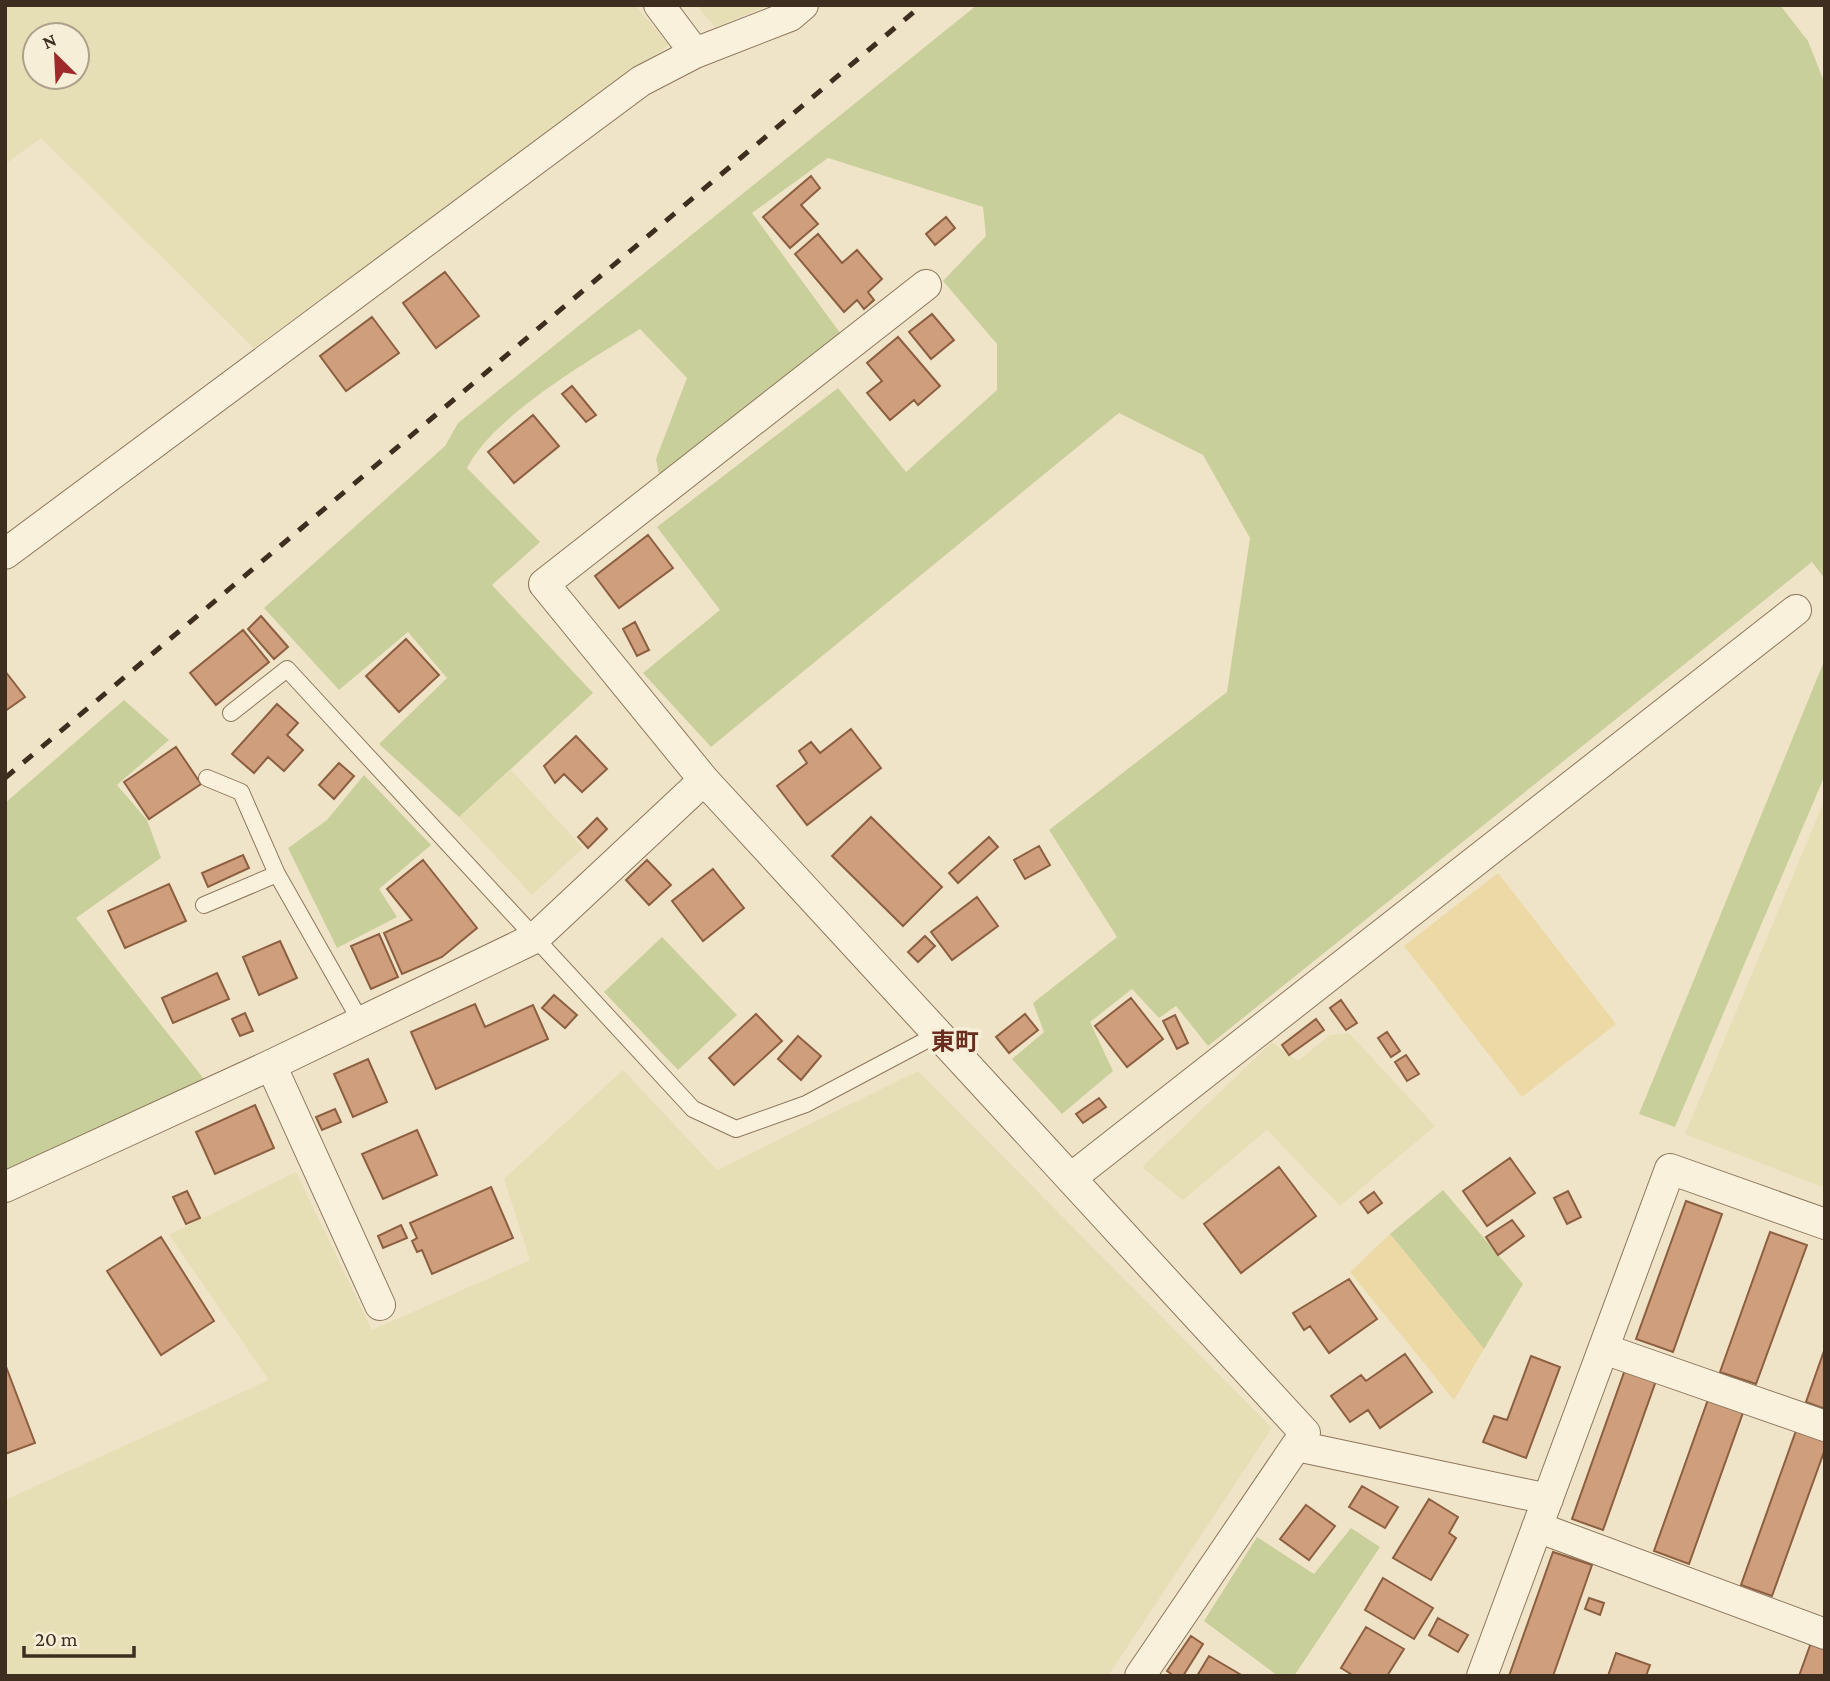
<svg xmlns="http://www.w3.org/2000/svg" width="1830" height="1681" font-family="'Crimson Pro','Noto Sans JP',serif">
  <rect width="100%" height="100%" fill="#f0e4c8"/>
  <!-- farmland -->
  <path fill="#e6deb5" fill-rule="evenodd" d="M5,5H635L669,45L254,348L41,138L5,164ZM35,35H77V77H35Z
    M696,5H770L715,27Z
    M511,770L583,848L532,895L459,817Z
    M1825,799V1188L1685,1134Z
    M1349,1033L1435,1126L1340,1206L1267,1130L1183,1200L1144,1169L1143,1166L1272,1042L1298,1061L1330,1035Z
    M623,1070L717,1170L918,1071L1272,1428L1108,1676H5V1500L269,1380L169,1235L296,1172L372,1330L530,1260L504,1179Z"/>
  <!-- green -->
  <path fill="#c9cf9b" d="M977,5H1780L1808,41L1825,84V579L1812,562L1208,1046L1176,1006L1159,1018L1132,989L1090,1022L1113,1071L1062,1114L1012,1059L1044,1032L1033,1003L1117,937L1049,830L1227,692L1250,538L1203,455L1119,413L711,747L643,673L720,610L657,527L838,388L906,472L997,390V344L943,281L986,236L983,207L828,158L752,213L841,334L660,480L656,459L687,378L640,329C590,360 493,416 467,468L540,542L492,585L593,693L459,817L379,744L447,678L408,632L339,690L264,608L445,446L458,423Z
    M1825,659V775L1675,1127L1639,1114Z
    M124,700L169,740L117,785L147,820L161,858L76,918L204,1079L5,1170V803Z
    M364,775L431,845L379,889L397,917L337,948L288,848L327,820Z
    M662,937L737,1015L678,1070L604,992Z
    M1443,1190L1523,1284L1484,1349L1390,1234Z
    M1351,1528L1380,1547L1294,1676H1278L1204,1621L1257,1537L1314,1574Z"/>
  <!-- sand -->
  <path fill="#ecd9a5" d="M1498,873L1616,1024L1522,1097L1404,946Z
    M1390,1234L1484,1349L1454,1400L1350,1272Z"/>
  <!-- building -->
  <path fill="#cf9f7d" stroke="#8d5f41" stroke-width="2" d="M811,176L820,188L801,205L818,224L790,248L763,217Z
    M946,217L955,228L935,245L926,234Z
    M818,234L842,263L857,250L882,279L868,292L874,300L864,309L857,300L844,312L795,254Z
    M445,272L479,316L436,348L403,303Z
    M932,314L954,340L931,359L909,332Z
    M372,317L399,353L346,391L320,356Z
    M898,337L940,386L918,405L914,400L890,420L867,393L882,381L867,363Z
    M572,386L596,415L586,422L562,394Z
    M533,415L559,446L514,483L488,452Z
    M648,535L673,568L619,608L595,576Z
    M261,616L288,647L274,659L248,629Z
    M635,622L649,650L637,656L623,629Z
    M243,630L269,662L216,705L190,673Z
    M406,639L439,675L399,712L366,676Z
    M5,671L25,697L5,711Z
    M277,704L298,723L287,735L303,750L284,771L268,757L254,773L232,754Z
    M851,729L881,768L807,825L777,786L807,763L799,751L811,742L820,753Z
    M576,736L607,769L582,792L564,774L555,783L544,766Z
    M176,747L201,784L149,819L124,782Z
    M339,763L354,776L334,799L319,785Z
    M871,817L942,887L903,926L832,856Z
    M597,818L607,829L588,848L578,837Z
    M989,837L998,847L958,883L949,873Z
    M1039,846L1050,865L1025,879L1014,860Z
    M243,855L249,868L208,887L202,873Z
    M423,860L477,928L442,957L402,974L384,933L412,920L387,889Z
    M647,860L671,885L649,905L626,880Z
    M713,869L744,908L703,941L672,901Z
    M169,884L186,921L125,948L108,911Z
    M977,897L998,926L952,960L931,932Z
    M379,934L398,977L371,989L351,946Z
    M925,936L935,946L918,962L908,952Z
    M280,941L297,978L259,995L243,957Z
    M217,973L229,999L173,1023L162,998Z
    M554,995L577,1015L565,1028L542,1008Z
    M1131,998L1163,1039L1127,1067L1095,1026Z
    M1341,1000L1357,1023L1346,1030L1330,1008Z
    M475,1004L485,1027L533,1005L548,1039L436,1089L411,1032Z
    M245,1013L253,1031L240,1036L232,1019Z
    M756,1014L782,1041L734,1085L709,1058Z
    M1025,1014L1038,1030L1009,1053L996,1037Z
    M1175,1015L1188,1043L1177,1049L1163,1021Z
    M1316,1019L1324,1030L1289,1055L1282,1045Z
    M1387,1032L1400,1051L1391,1057L1378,1038Z
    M798,1036L821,1056L801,1080L778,1059Z
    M1406,1055L1419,1074L1407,1081L1395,1062Z
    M368,1059L387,1102L353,1117L334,1074Z
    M1099,1098L1106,1107L1083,1123L1076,1114Z
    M255,1105L274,1148L215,1174L196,1132Z
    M335,1109L341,1122L322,1130L316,1117Z
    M417,1130L437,1175L383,1199L362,1154Z
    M1510,1158L1535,1193L1487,1226L1463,1191Z
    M1279,1167L1316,1216L1241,1273L1204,1224Z
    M491,1187L513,1238L432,1274L422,1250L417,1252L412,1241L417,1238L410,1223Z
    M187,1191L200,1218L186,1224L173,1197Z
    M1568,1191L1581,1217L1567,1224L1554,1198Z
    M1374,1192L1382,1203L1368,1213L1360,1202Z
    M1686,1201L1722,1214L1673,1352L1636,1339Z
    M1512,1220L1524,1236L1498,1255L1486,1237Z
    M401,1225L407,1238L383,1248L378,1236Z
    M1770,1232L1807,1245L1756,1384L1720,1372Z
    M161,1237L214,1321L161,1355L107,1271Z
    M1349,1279L1377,1319L1329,1353L1310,1326L1304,1330L1293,1313Z
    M1825,1348V1409L1806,1402Z
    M1405,1354L1432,1392L1380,1428L1368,1410L1350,1422L1331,1396L1361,1375L1366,1381Z
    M1531,1356L1560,1367L1526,1458L1483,1442L1494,1416L1507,1420Z
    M5,1364L35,1443L5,1454Z
    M1627,1364L1658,1375L1603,1530L1572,1519Z
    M1710,1394L1745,1407L1689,1564L1654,1551Z
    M1798,1425L1825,1435V1449L1772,1596L1741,1585Z
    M1362,1486L1398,1507L1385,1528L1349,1507Z
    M1429,1499L1458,1517L1449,1533L1456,1538L1431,1580L1393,1558Z
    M1306,1505L1335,1526L1309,1560L1280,1539Z
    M1553,1552L1592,1565L1553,1676H1509Z
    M1383,1578L1433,1608L1414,1639L1365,1610Z
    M1589,1598L1604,1603L1600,1615L1585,1609Z
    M1438,1618L1468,1635L1458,1652L1429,1635Z
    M1366,1627L1404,1649L1387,1676H1354L1341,1668Z
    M1191,1636L1203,1644L1183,1676H1174L1167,1671Z
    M1812,1640L1825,1645V1676H1799Z
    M1616,1653L1650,1665L1646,1676H1608Z
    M1209,1656L1243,1676H1197Z"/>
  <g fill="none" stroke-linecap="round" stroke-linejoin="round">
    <defs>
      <path id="service" d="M231,713L287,669L693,1109L736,1129L806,1104L938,1034
        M207,778L241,792L277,874L361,1022
        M204,905L277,874"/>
      <path id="minor" d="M659,5L695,53
        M926,285L544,584L704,780L1305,1433L1140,1676
        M5,554L641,81L695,53L790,16L803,5
        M271,1065L380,1305
        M1071,1178L1796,610
        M5,1187L271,1065L535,938L704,780
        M1604,1349L1825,1426
        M1297,1446L1548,1499
        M1537,1527L1825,1634
        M1482,1676L1670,1169L1825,1224"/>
    </defs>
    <!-- service casing -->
    <use href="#service" stroke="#8d765c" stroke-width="18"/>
    <!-- minor casing -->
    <use href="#minor" stroke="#8d765c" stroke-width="32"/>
    <!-- service -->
    <use href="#service" stroke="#faf1dc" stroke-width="16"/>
    <!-- minor -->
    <use href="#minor" stroke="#faf1dc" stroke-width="30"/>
    <!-- rail -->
    <path stroke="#3d2e20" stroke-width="5" stroke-dasharray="12 12" stroke-linecap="butt" d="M5,778L922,5"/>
  </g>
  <g text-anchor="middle" stroke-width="7" stroke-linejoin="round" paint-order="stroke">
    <!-- quarter labels -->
    <g font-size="24" font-weight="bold" fill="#6b2e1e" stroke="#f7eed8">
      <text x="955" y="1050">東町</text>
    </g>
  </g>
  <!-- border -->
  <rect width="1830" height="1681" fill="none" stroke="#3d2e20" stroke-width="14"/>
  <!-- north arrow -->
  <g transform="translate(56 56) rotate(336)"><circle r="33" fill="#f7eed8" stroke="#ada18e" stroke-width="2"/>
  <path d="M0-5L12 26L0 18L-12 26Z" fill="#9e2a2b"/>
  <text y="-10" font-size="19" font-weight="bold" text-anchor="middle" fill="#3d2e20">N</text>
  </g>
  <!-- scale -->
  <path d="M24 1646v10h110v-10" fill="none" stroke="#3d2e20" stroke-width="3.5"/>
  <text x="35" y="1646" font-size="21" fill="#3d2e20" stroke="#f7eed8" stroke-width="5" paint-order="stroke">20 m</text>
</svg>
